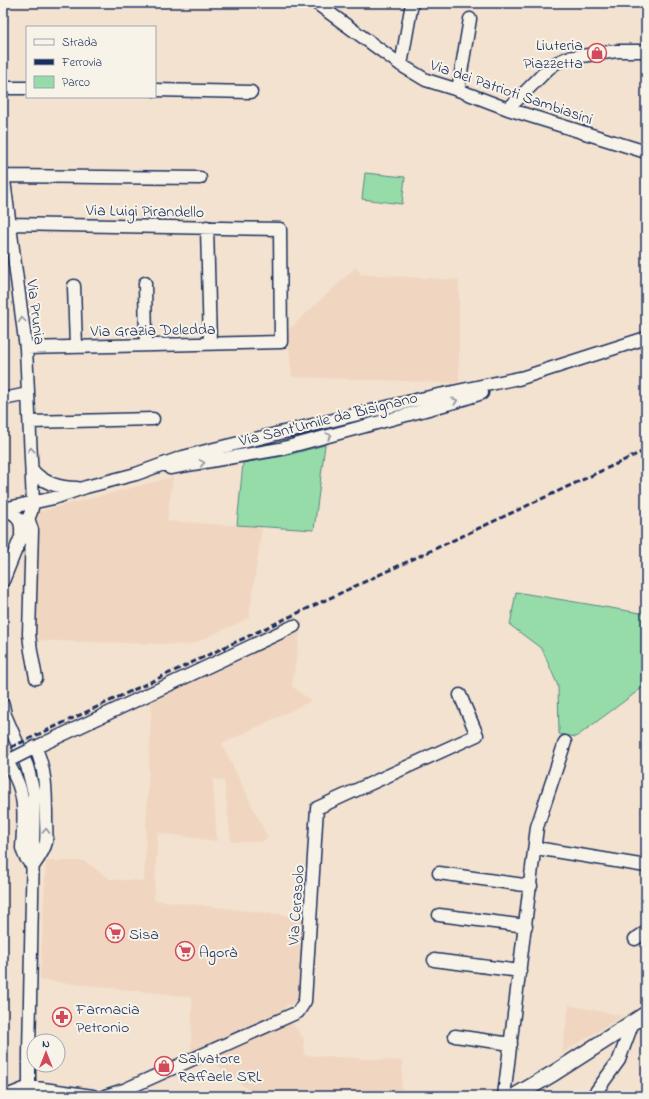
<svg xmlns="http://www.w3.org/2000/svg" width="649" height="1099" font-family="'Indie Flower',sans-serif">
  <rect width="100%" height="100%" fill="#f3e2d0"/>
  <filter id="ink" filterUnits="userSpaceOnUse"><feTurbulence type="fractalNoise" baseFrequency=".025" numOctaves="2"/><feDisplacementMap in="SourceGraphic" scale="8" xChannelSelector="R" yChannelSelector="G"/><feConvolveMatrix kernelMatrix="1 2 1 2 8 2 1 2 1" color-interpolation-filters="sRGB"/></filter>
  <g filter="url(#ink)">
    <!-- built -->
    <path fill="#f0d6c0" d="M356,267L361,274L459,280V383L292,377L287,331Z
      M173,477L167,521L262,527L249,618L190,645L22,640L24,540L34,513Z
      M302,620L292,686L311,701L222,744L268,838L261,842H231L224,781L213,779L217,841L158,833L154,900L303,917L299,998L295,1002L285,1007V1013L304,1039V1055L403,1061L401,1096H257L210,1060L191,1068L192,997L40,980L46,861H84L110,879L144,881L152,689Z
      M569,1005L623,1016L562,1053Z"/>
    <!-- green -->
    <path fill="#96dca9" stroke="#588684" d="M365,173L405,177L402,204L362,199Z
      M325,445L314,530L237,525L243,463L284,456Z
      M516,592L646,614V685L576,737L559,734L558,686L542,649L510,625Z"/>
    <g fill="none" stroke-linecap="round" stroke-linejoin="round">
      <defs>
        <path id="minor" d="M316,3L401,65L426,80L458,90L508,109L646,152
          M401,65L412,3
          M3,88H27
          M155,90L251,92
          M458,90L470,19
          M508,109L549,68L556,63L567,58L617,51H646
          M3,173L26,348L33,503L31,512L3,581
          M3,176L200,178
          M9,224L280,229L281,342L26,348
          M207,227L210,344
          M145,283L146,345
          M74,286L76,347
          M518,379L646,338
          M3,399L28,394
          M30,422L153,419
          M170,468L280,449L451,403L482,393
          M32,470C44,484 60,488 77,488
          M3,509L54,498L86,487L136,474L183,457L210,450L420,399L524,377
          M3,510C17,512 22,520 21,534
          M28,518L32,530L29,634L31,651L36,678
          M3,705L5,715L27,766L34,793L29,1054V1096
          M30,750L294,626
          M7,761C11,769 16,777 19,786C26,806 23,828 22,848C24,856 27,861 33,866C38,859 44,851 46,842C47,834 46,825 46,817C46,793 46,769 35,747
          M536,848L646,866
          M439,873L531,886
          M439,915L526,926
          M635,939L646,932
          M434,960L520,971
          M455,1036L511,1044
          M6,1096L29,1087L93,1096
          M105,1096L124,1090L298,1012L305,1001L317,808L477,735L460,695
          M504,1096L537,827L565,742
          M593,1096L619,1060L633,1022"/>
        <path id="tertiary" d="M515,1096L554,1073L646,1014"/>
      </defs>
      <!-- minor casing -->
      <use href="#minor" stroke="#1b2f5e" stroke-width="15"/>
      <!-- tertiary casing -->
      <use href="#tertiary" stroke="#1b2f5e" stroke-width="18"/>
      <!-- minor -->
      <use href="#minor" stroke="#f7f3e8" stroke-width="12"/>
      <!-- tertiary -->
      <use href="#tertiary" stroke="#f7f3e8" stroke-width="15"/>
      <!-- rail -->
      <path stroke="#1b2f5e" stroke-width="3" stroke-dasharray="6 3" stroke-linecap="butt" d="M3,751L646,450"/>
      <defs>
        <path id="minor-bridge" d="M14,758L30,750"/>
      </defs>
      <!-- minor-bridge casing -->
      <use href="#minor-bridge" stroke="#1b2f5e" stroke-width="15" stroke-linecap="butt"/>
      <!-- minor-bridge -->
      <use href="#minor-bridge" stroke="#f7f3e8" stroke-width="12"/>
    </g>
    <!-- one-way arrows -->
    <defs><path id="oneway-chevron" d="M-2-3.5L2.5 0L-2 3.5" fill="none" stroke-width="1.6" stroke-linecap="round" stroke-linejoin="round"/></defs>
    <g stroke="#8991a3">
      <use href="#oneway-chevron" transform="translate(22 320) rotate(-98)"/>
      <use href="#oneway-chevron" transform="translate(455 401) rotate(-18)"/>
      <use href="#oneway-chevron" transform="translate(329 436) rotate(-15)"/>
      <use href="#oneway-chevron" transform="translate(31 450) rotate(-93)"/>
      <use href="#oneway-chevron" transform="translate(202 463) rotate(-9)"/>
      <use href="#oneway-chevron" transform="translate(46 831) rotate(-89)"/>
    </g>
  </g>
  <!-- icons -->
  <defs>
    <symbol id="shop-ring" viewBox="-11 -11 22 22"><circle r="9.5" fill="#f7f3e8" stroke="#d1495b" stroke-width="1.5"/><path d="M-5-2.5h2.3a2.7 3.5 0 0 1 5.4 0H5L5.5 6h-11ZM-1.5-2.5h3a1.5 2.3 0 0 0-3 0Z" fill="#d1495b"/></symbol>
    <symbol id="supermarket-ring" viewBox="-11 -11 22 22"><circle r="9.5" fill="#f7f3e8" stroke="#d1495b" stroke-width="1.5"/><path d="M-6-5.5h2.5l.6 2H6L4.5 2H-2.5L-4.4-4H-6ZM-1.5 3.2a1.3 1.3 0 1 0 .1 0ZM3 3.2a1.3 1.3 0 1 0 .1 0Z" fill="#d1495b"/></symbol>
    <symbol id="pharmacy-ring" viewBox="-11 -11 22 22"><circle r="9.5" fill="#f7f3e8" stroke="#d1495b" stroke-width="1.5"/><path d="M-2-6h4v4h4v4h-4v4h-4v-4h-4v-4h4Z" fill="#d1495b"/></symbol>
  </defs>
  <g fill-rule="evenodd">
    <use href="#shop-ring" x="586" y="42" width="22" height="22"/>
    <use href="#supermarket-ring" x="104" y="922" width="22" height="22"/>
    <use href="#supermarket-ring" x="174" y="940" width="22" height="22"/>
    <use href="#pharmacy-ring" x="51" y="1006" width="22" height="22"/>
    <use href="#shop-ring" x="153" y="1055" width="22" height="22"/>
  </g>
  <g text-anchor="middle" stroke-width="4" stroke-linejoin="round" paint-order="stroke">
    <!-- poi labels -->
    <g font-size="16" fill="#1b2f5e" stroke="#f7f3e8" text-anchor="start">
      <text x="583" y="50" text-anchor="end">Liuteria<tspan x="583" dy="18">Piazzetta</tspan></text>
      <text x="129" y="939">Sisa</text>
      <text x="199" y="957">Agorà</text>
      <text x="76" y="1014">Farmacia<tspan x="76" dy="18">Petronio</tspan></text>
      <text x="178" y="1063">Salvatore<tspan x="178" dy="18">Raffaele SRL</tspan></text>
    </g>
    <!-- street labels -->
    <g font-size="16" fill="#1b2f5e" stroke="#f7f3e8">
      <text transform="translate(512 91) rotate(19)" y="6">Via dei Patrioti Sambiasini</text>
      <text transform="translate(145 210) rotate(1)" y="6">Via Luigi Pirandello</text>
      <text transform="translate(37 312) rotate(83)" y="6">Via Prunia</text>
      <text transform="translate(153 329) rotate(-1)" y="6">Via Grazia Deledda</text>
      <text transform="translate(328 418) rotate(-14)" y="6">Via Sant'Umile da Bisignano</text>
      <text transform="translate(295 905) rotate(-86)" y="6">Via Cerasolo</text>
    </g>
  </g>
  <!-- margin -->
  <rect width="649" height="1099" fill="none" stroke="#f7f3e8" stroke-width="16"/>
  <rect x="8" y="8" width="633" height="1083" fill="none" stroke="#1b2f5e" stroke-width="1.5" filter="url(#ink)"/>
  <!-- legend -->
  <rect x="26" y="26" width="130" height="72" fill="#f7f3e8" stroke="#9fa5b1"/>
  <rect x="34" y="39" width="20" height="6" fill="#f7f3e8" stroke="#9fa5b1"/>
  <text x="62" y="46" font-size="12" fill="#1b2f5e">Strada</text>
  <rect x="34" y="59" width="20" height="6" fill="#1b2f5e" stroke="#9fa5b1"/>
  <text x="62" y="66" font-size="12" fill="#1b2f5e">Ferrovia</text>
  <rect x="34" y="76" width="20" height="12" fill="#96dca9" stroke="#9fa5b1"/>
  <text x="62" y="86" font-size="12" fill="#1b2f5e">Parco</text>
  <!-- north arrow -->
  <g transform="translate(46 1053)"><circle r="19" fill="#f7f3e8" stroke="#9fa5b1"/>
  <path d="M0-3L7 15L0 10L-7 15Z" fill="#d1495b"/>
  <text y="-6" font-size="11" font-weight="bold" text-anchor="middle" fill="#1b2f5e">N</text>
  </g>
</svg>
